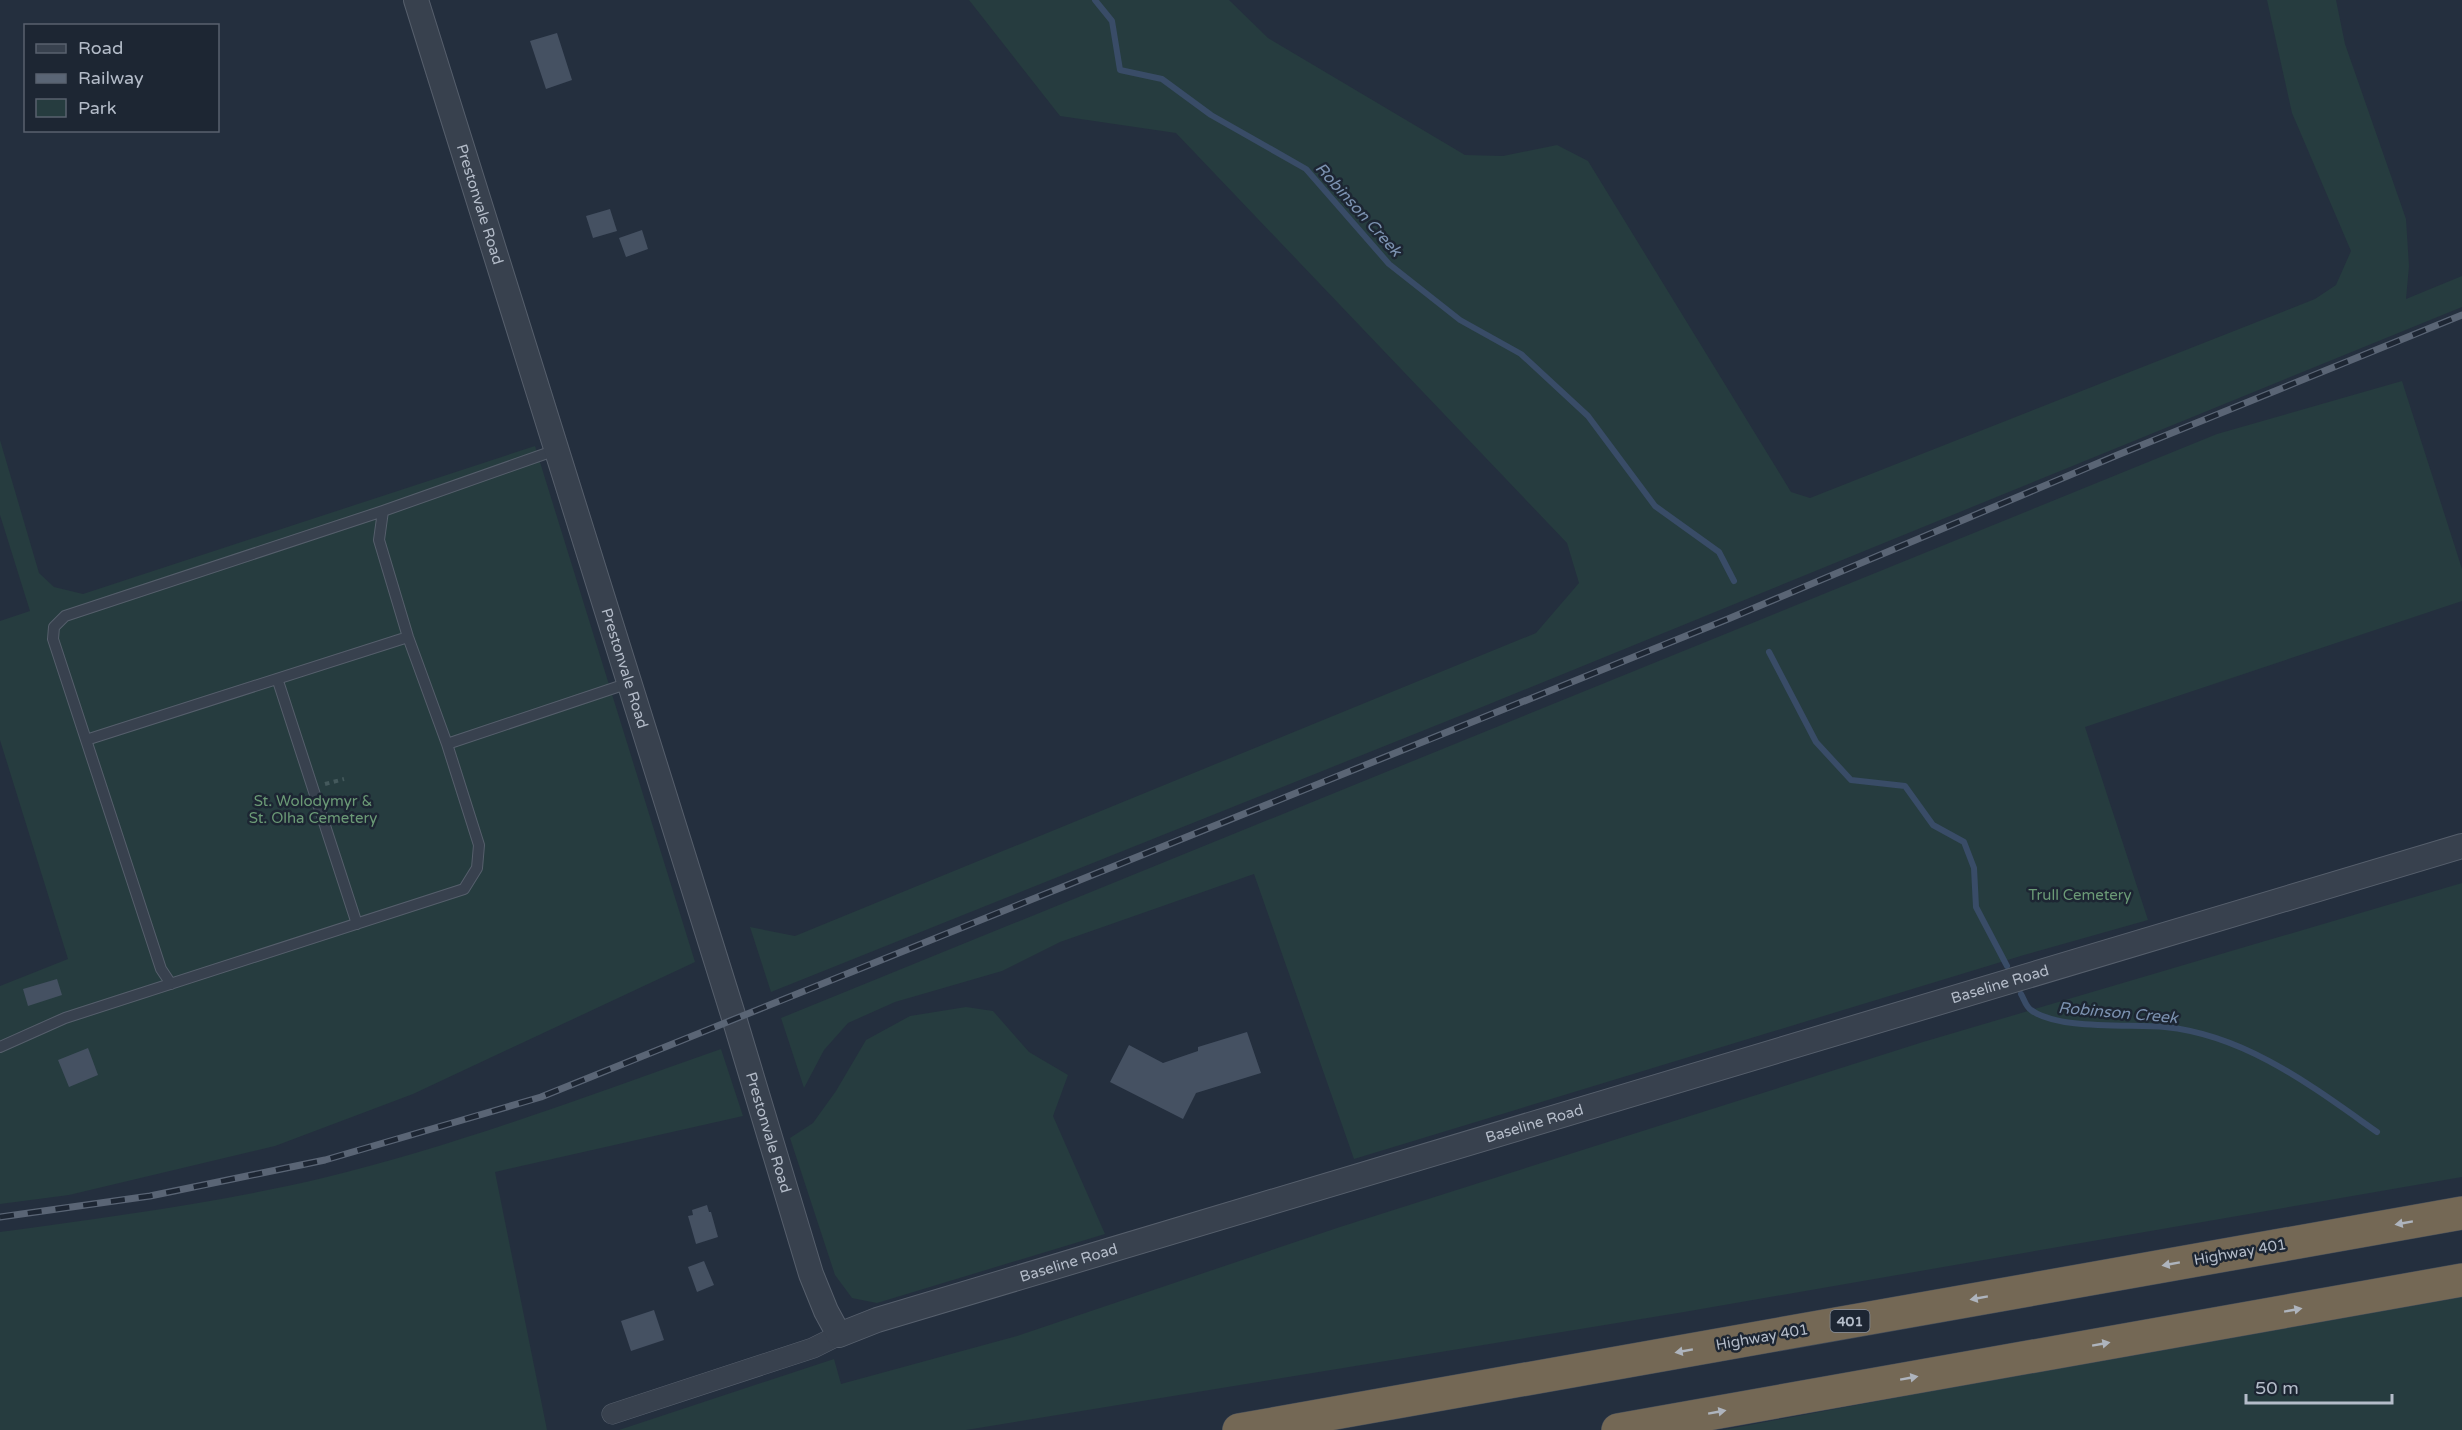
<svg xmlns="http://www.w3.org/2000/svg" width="2462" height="1430" font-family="'Varela Round',sans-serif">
  <rect width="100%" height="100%" fill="#242f3e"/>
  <!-- green -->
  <path fill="#263c3f" d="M969,0H1229L1268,38L1465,155L1503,156L1557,145L1588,161L1791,492L1810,498L2315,299L2336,285L2351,251L2292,113L2267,0H2336L2345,44L2406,219L2409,266L2406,299L2462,276V307L1487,705L771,992L750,927L795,936L1536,633L1579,583L1567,543L1176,133L1060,116Z
    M2402,381L2462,569V601L2085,727L2148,920L2024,955L1354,1159L1254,874L1060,942L1002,971L895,1002L848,1023L824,1050L804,1088L781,1018L2217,434Z
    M0,440L39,573L54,587L83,594L535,446L695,962L413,1094L275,1146L69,1195L0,1204V986L68,959L0,740V621L30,611L0,515Z
    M2462,883V1177L1684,1312L966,1430H619L834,1359L841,1384L1017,1336L1340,1227L1923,1042Z
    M966,1007L993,1011L1029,1052L1068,1075L1053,1116L1105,1234L877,1303L852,1298L835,1275L790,1138L813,1123L836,1091L866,1040L910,1016Z
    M721,1049L743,1116L495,1172L547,1430H0V1232C108,1217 217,1203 323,1178C459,1145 590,1095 721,1049Z
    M2462,1297V1430H1723L2204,1340Z"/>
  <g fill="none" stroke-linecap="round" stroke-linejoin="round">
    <!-- stream -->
    <path stroke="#394c67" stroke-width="6" d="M1095,0L1112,21L1120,70L1162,79L1211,115L1306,169L1389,264L1460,320L1521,354L1588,416L1655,506L1719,552L1734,581
      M1769,652L1816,742L1851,780L1905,786L1933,825L1964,842L1974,868L1976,907L2007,966
      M2021,994C2024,999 2026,1007 2031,1010C2057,1030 2130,1024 2165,1027C2246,1035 2313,1087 2377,1132"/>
  </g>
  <!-- building -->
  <path fill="#455162" d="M557,33L572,80L546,89L530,41Z
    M610,209L617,231L593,238L586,216Z
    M642,230L648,249L626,257L619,238Z
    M57,979L62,995L28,1006L23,989Z
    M1247,1032L1261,1073L1196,1093L1183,1119L1110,1082L1129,1045L1163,1063L1198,1051V1047Z
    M88,1048L98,1075L69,1087L58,1060Z
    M707,1205L709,1212H711L718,1237L696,1244L688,1216L693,1215L692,1210Z
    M704,1261L714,1285L697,1292L688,1267Z
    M654,1310L664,1340L631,1351L621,1321Z"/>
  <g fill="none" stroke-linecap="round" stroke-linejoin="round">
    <defs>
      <path id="service" d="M383,511L379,540L408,637L447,744
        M278,681L357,924
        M86,740L408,637
        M171,984L161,969L53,639L54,627L65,616L383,511L556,450
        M0,1047L65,1018L464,889L477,868L479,845L447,744L629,683"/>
      <path id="minor" d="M612,1414L813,1348L839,1335"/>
      <g id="tertiary">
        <path id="s1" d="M416,0L735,1021L811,1274L826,1311L839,1335L877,1320L2462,846"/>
      </g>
      <path id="motorway" d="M1239,1430L2462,1213
        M1618,1430L2462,1280"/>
    </defs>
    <!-- service casing -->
    <use href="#service" stroke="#565f6c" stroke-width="12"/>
    <!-- minor casing -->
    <use href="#minor" stroke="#565f6c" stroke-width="21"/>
    <!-- tertiary casing -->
    <use href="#tertiary" stroke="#565f6c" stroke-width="26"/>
    <!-- motorway casing -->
    <use href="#motorway" stroke="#434c59" stroke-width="34"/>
    <!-- path -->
    <path stroke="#44595c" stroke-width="4" stroke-dasharray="4.5 4.5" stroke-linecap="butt" d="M325,784L344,779"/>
    <!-- service -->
    <use href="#service" stroke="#38414e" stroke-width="10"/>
    <!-- minor -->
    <use href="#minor" stroke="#38414e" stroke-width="20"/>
    <!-- tertiary -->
    <use href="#tertiary" stroke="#38414e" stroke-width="24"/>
    <!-- motorway -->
    <use href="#motorway" stroke="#746855" stroke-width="33"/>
    <defs>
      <path id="rail" d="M0,1217L150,1196L325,1160L541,1097L1728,619L2115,456L2462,315"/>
    </defs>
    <!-- rail casing -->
    <use href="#rail" stroke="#5a6575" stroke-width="7"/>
    <!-- rail -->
    <use href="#rail" stroke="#1d2633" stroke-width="4.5" stroke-dasharray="14" stroke-linecap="butt"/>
  </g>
  <!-- one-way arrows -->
  <defs><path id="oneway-solid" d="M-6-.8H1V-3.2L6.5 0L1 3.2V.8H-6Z" transform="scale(1.5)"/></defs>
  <g fill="#aeb4bd">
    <use href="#oneway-solid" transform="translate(2404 1223) rotate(170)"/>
    <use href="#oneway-solid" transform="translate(2171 1264) rotate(170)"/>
    <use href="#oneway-solid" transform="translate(1979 1298) rotate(170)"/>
    <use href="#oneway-solid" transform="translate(2293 1310) rotate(-10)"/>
    <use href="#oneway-solid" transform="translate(2101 1344) rotate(-10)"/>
    <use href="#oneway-solid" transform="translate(1684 1351) rotate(170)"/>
    <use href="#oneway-solid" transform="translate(1909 1378) rotate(-10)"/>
    <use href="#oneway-solid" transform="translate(1717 1412) rotate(-10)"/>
  </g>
  <g text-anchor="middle" stroke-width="5" stroke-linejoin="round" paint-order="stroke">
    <!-- shield labels -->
    <rect fill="#1d2633" stroke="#878f9c" stroke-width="1.5" x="1830.5" y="1310" width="39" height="22" rx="4.5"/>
    <g font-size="14" font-weight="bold" fill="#b4bcc9">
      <text x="1850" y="1326">401</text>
    </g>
    <!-- street labels -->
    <g font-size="15" fill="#b4bcc9" stroke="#1d2633">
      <text dy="5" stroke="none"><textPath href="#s1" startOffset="214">Prestonvale Road</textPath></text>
      <text dy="5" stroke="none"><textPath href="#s1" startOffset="700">Prestonvale Road</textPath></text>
      <text dy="5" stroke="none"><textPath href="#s1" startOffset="2614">Baseline Road</textPath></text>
      <text dy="5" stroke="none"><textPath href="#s1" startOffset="2128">Baseline Road</textPath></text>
      <text dy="5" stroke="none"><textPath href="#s1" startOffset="1186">Prestonvale Road</textPath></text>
      <text transform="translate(2240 1252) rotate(-10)" y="5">Highway 401</text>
      <text dy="5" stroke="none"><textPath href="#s1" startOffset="1642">Baseline Road</textPath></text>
      <text transform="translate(1762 1337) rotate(-10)" y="5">Highway 401</text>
    </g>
    <!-- park labels -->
    <g font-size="15" fill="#6b9a76" stroke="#1d2633">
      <text x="313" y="806">St. Wolodymyr &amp;<tspan x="313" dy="17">St. Olha Cemetery</tspan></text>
      <text x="2080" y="900">Trull Cemetery</text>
    </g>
    <!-- water labels -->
    <g font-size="16" font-style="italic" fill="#7c92b1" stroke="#1d2633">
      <text transform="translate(1359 209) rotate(48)" y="6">Robinson Creek</text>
      <text transform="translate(2118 1012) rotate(5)" y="6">Robinson Creek</text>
    </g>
  </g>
  <!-- legend -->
  <rect x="24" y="24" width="195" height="108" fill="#1d2633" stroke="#59626f" stroke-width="1.5"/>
  <rect x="36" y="44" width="30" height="9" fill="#38414e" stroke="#59626f" stroke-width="1.5"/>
  <text x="78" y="54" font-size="18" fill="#b4bcc9">Road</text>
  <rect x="36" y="74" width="30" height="9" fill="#5a6575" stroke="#59626f" stroke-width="1.5"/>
  <text x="78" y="84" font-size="18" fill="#b4bcc9">Railway</text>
  <rect x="36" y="99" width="30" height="18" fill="#263c3f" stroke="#59626f" stroke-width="1.5"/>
  <text x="78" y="114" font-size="18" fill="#b4bcc9">Park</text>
  <!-- scale -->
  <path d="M2246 1394v9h146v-9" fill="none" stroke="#b4bcc9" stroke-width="3"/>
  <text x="2255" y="1394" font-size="18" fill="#b4bcc9" stroke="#1d2633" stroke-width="4.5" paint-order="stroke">50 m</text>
</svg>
